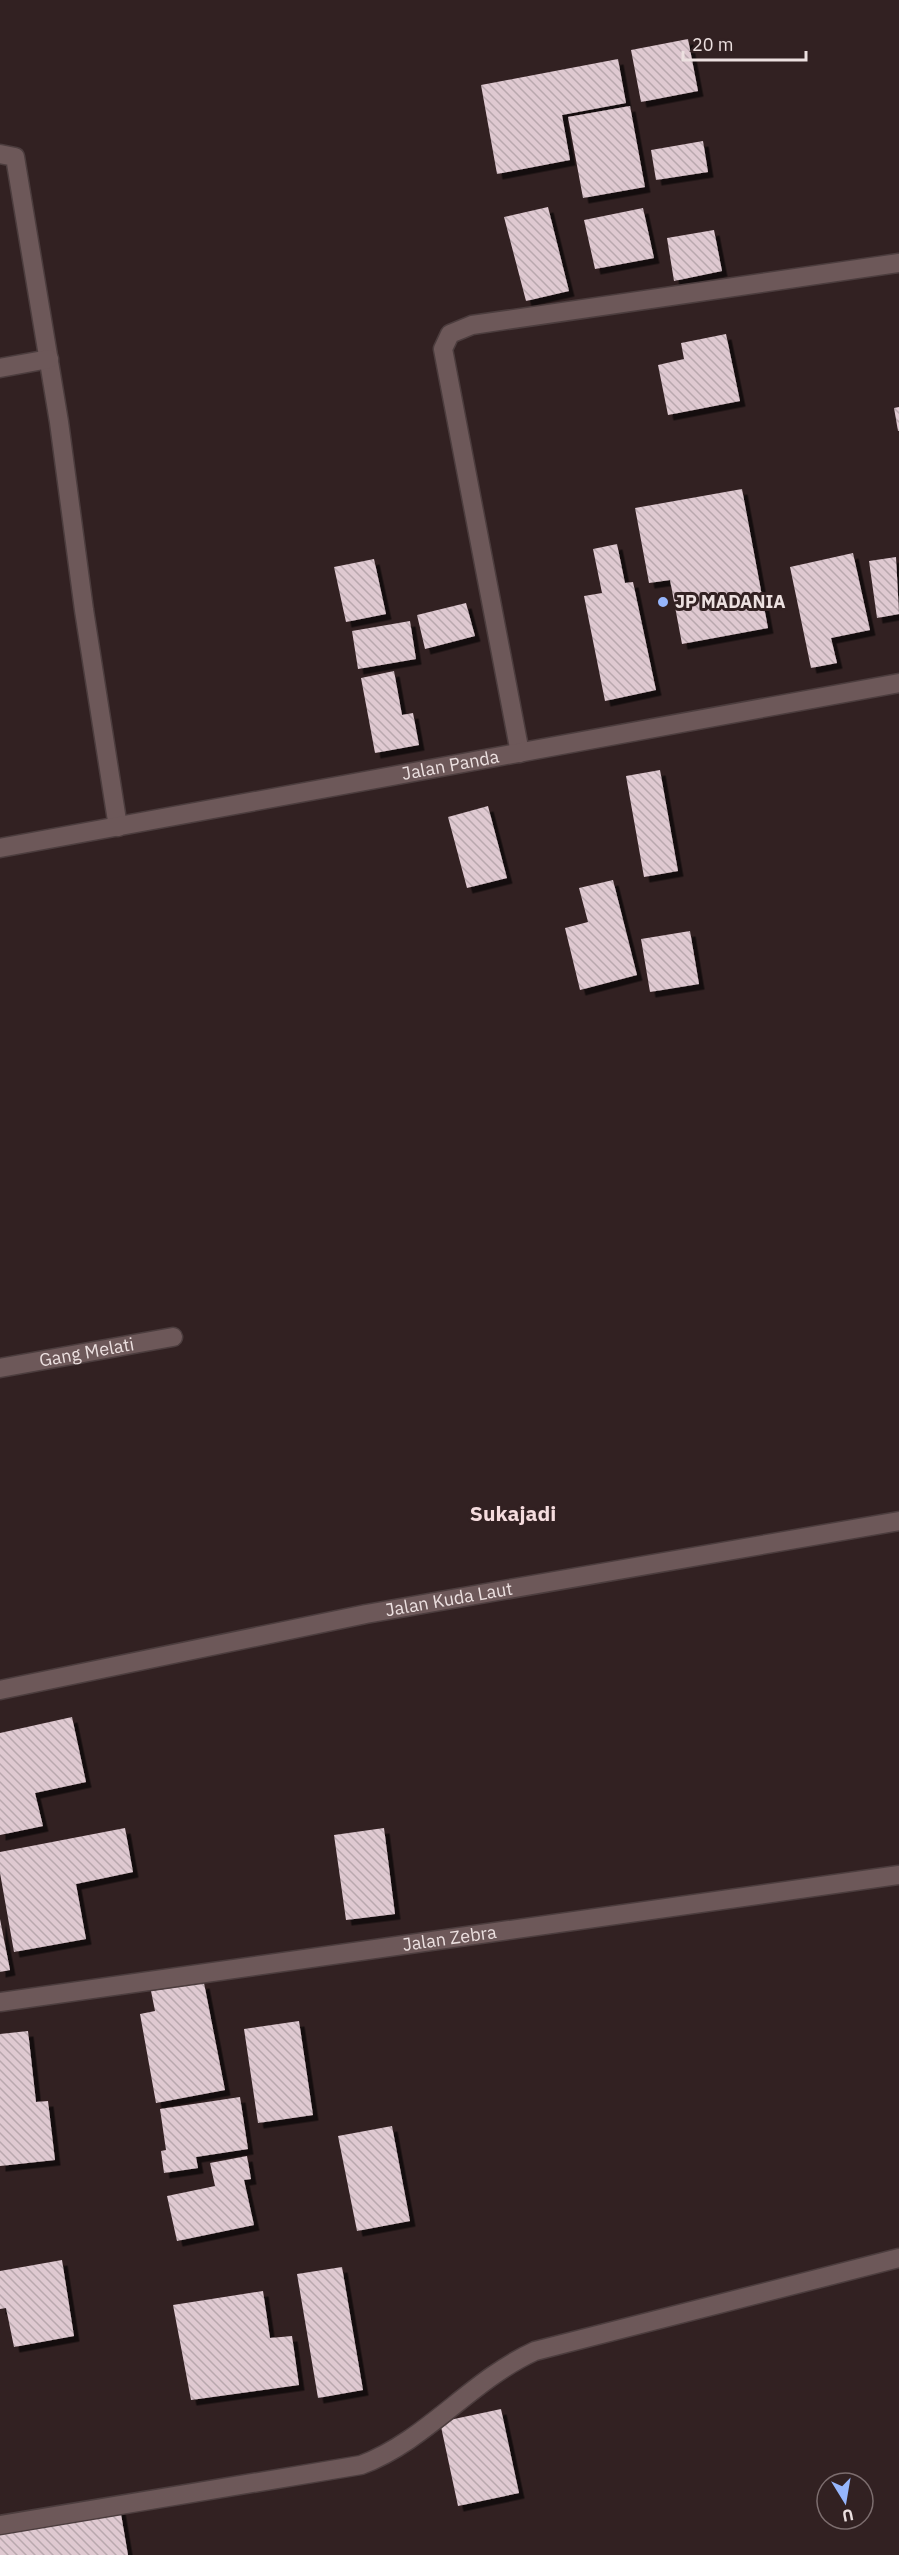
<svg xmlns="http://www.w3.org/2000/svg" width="899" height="2555" font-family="'IBM Plex Sans',sans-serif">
  <defs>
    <pattern id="building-back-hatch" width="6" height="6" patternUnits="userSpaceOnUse" patternTransform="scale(1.5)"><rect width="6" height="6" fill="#dfc9d1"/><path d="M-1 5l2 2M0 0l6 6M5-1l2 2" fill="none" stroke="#b9a8ae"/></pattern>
    <filter id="shadow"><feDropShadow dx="5.5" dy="5.5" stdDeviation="0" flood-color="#0009"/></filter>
  </defs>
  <rect width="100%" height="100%" fill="#322122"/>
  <!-- building -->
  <path fill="url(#building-back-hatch)" filter="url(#shadow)" d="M688,39L698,91L641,102L631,50Z
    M618,59L626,103L562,115L570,160L497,174L481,85Z
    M630,106L645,187L583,198L568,117Z
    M703,141L708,172L656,180L651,150Z
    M548,207L569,291L526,301L504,217Z
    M643,208L654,258L595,269L584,220Z
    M714,230L722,271L674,281L667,238Z
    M726,334L740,401L668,415L658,365L684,359L681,343Z
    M899,407V431H898L894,408Z
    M742,489L768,628L682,644L670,580L649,583L635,508Z
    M617,544L625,583L633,582L656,690L605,701L584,596L602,593L593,549Z
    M853,553L870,630L831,638L837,663L811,668L790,567Z
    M896,557L899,614L877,618L869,561Z
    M374,559L386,614L346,622L334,567Z
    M466,603L475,636L425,649L417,615Z
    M410,621L416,659L358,669L352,631Z
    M394,671L402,715L413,713L419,745L375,753L361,678Z
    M660,770L678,871L644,877L626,776Z
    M488,806L507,878L467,888L448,817Z
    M613,880L637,975L580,990L565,928L588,922L579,888Z
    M690,931L699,984L650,992L641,939Z
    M72,1717L86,1782L35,1793L43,1826L0,1835V1733Z
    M125,1828L133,1872L76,1884L86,1939L14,1952L0,1873V1852Z
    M384,1828L395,1914L346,1920L334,1835Z
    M0,1919L10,1970L0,1972Z
    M204,1983L225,2090L156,2103L140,2014L155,2011L151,1991Z
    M299,2021L313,2115L258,2123L244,2029Z
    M28,2031L36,2102L48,2101L55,2160L0,2166V2034Z
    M240,2097L248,2149L196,2157L198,2168L164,2173L161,2151L166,2150L160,2109Z
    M392,2126L410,2221L357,2231L338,2136Z
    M247,2156L251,2179L244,2180L254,2225L177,2241L167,2196L215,2186L210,2163Z
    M62,2260L74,2336L14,2347L6,2308L0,2309V2271Z
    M342,2267L363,2390L318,2398L297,2274Z
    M263,2291L270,2338L292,2336L299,2385L191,2400L173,2305Z
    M501,2409L519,2493L458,2506L440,2422Z
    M120,2508L128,2555H0V2528Z"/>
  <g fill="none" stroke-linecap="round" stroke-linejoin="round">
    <defs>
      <g id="street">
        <path d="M0,154L15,157L59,422L84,610L118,827"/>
        <path d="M0,368L49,359"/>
        <path d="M520,753L443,349L450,334L472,325L899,263"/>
        <path id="s1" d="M0,848L899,683"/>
        <path id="s2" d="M0,1368L173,1337"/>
        <path id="s3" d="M0,1690L366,1614L899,1521"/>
        <path id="s4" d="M0,2002L899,1875"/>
        <path d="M0,2525L361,2465C426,2441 471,2380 535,2351L899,2258"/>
      </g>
    </defs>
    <!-- street casing -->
    <use href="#street" stroke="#4c3d3e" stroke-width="21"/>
    <!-- street -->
    <use href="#street" stroke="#6d5859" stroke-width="18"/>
  </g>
  <!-- markers -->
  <circle fill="#96b6fd" stroke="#322122" stroke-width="2" cx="663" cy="602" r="6"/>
  <g text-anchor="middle" stroke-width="6" stroke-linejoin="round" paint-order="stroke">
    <!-- poi labels -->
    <g font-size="18" font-weight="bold" fill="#ece0e0" stroke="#322122" text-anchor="start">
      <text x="675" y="608">JP MADANIA</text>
    </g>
    <!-- street labels -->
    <g font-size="18" fill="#ece0e0" stroke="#322122">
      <text dy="6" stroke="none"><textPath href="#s1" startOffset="458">Jalan Panda</textPath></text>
      <text dy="6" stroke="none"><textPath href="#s2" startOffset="88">Gang Melati</textPath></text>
      <text dy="6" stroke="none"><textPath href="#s3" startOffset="458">Jalan Kuda Laut</textPath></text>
      <text dy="6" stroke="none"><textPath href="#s4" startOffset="454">Jalan Zebra</textPath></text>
    </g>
    <!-- quarter labels -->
    <g font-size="21" font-weight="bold" fill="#f5dcde" stroke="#322122">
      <text x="513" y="1521">Sukajadi</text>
    </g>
  </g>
  <!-- north arrow -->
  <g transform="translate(845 2501) rotate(169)"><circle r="28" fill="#322122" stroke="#7c6d6e" stroke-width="1.5"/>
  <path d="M0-4.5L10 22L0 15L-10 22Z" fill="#96b6fd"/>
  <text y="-9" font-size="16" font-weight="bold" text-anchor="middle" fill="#ece0e0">U</text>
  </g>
  <!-- scale -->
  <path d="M683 51v9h123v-9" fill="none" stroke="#ece0e0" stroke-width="3"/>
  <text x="692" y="51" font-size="18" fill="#ece0e0" stroke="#322122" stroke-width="4.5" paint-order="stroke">20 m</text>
</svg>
